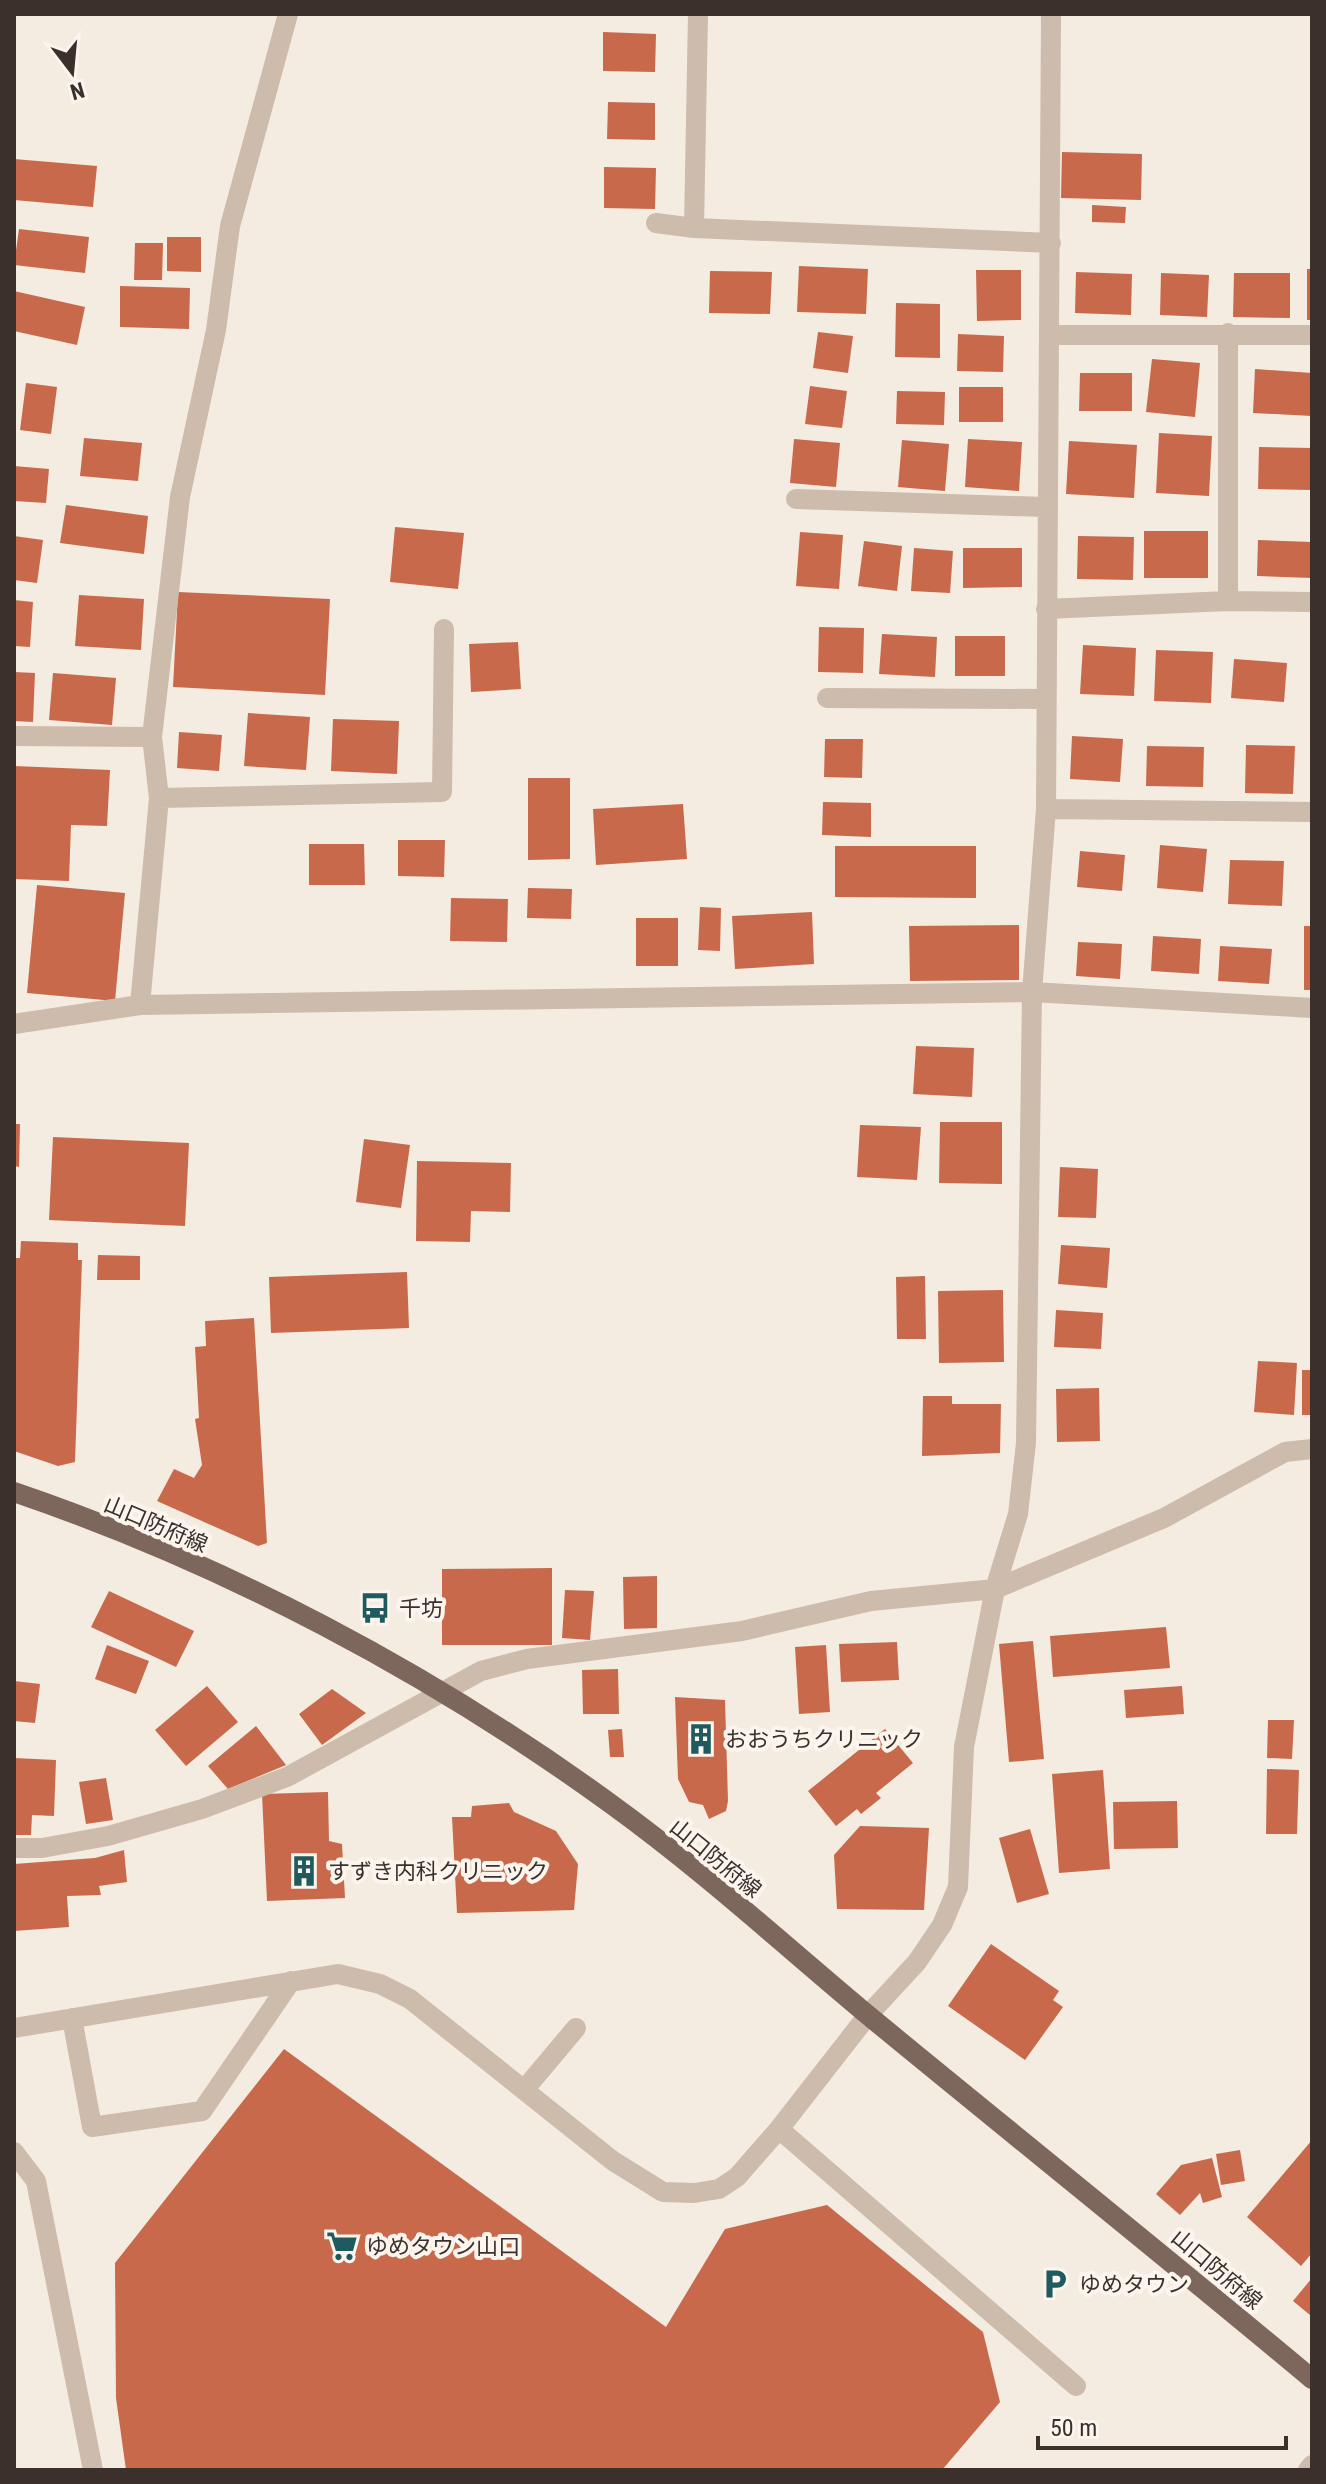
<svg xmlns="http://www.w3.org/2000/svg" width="1326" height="2484" font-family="'Roboto Condensed','Noto Sans JP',sans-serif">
  <rect width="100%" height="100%" fill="#f4ebe1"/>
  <!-- building -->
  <path fill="#c8694b" d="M603,32L656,34L655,72L603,71Z
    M608,102L655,103V140L607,139Z
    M1062,152L1142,154L1141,200L1061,198Z
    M14,159L97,166L93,207L14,200Z
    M604,167L656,168L655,209L604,208Z
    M1092,205L1126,207L1125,223L1092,222Z
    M19,229L89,237L85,273L14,265Z
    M167,237H201V272L167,271Z
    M135,243H163L162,280H134Z
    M799,266L868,269L866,314L797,312Z
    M1307,269H1312V320H1307Z
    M976,270H1021V320L977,321Z
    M710,271L772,272L770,314L709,313Z
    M1076,272L1132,274L1131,315L1075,313Z
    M1161,273L1209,275L1207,317L1160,315Z
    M1234,273H1290V318L1233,317Z
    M120,286L190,288L189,329L120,327Z
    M14,291L85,307L77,345L14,331Z
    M896,303L940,304V358L895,357Z
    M818,332L853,336L848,373L813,368Z
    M958,334L1004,336L1003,372L957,371Z
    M1152,359L1200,363L1195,417L1146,412Z
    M1255,369L1312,373V416L1253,413Z
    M1080,373H1132V411H1079Z
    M26,383L57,387L51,434L20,430Z
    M810,386L847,391L842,428L805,424Z
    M959,387H1003V422H959Z
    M897,391L945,392L944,425L896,424Z
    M1159,433L1212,436L1209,496L1156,493Z
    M84,438L142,443L138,481L80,476Z
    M794,439L840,443L836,487L790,483Z
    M968,439L1022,442L1019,491L965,487Z
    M902,440L949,444L945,491L898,487Z
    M1069,441L1137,445L1134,498L1066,494Z
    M1259,447L1312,448V490L1258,489Z
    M14,466L49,469L46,503L14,501Z
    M66,505L148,516L144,554L60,543Z
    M395,527L464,533L458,589L390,582Z
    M1144,531H1208V578H1144Z
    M800,532L843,535L839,589L796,586Z
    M14,536L43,540L37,583L14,580Z
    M1078,536L1134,537L1133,580L1077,579Z
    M1258,540L1312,542V578L1257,576Z
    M864,541L902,546L897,591L858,586Z
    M914,548L953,551L950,593L911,591Z
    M963,548H1022V587L963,588Z
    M178,592L330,599L325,695L173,687Z
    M79,595L144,599L141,650L75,646Z
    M14,600L33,602L30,647L14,646Z
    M819,627L864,628L863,673L818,672Z
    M882,634L937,637L935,677L879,674Z
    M955,636H1005V676H955Z
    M518,642L521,689L471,692L469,644Z
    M1083,645L1136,648L1134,696L1080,694Z
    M1156,650L1213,652L1211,703L1154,701Z
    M1234,659L1287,663L1284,702L1231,698Z
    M14,672L35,673L33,722L14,721Z
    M53,673L116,678L112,725L49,720Z
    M248,713L310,717L306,770L244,766Z
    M333,719L399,721L397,774L331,771Z
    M179,732L222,735L219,771L177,768Z
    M1072,736L1123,739L1120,782L1070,779Z
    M825,739H863L862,778L824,777Z
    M1246,745L1295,746L1293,794L1245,793Z
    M1147,746L1204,747L1203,787L1146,786Z
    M14,766L110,770L107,826L71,825L69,881L14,879Z
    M528,778H570V859L528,860Z
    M823,802L871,803V837L822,835Z
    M683,804L687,859L596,865L593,809Z
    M398,840H445L444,877L398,876Z
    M309,844H364L365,885H309Z
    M1160,845L1207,849L1203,892L1157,888Z
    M835,846H976V898L835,897Z
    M1080,851L1125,855L1122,891L1077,887Z
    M1230,860L1284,861L1282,906L1228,904Z
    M37,885L125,893L115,1001L27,993Z
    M528,888L572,889L571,919L527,918Z
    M451,898L508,899L507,942L450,941Z
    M700,907L721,908L720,951L698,950Z
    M812,912L814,964L735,969L732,916Z
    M636,918H678V966H636Z
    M1019,925V980L910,981L909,926Z
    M1304,926H1312V990H1304Z
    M1153,936L1201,939L1199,974L1151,971Z
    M1078,942L1122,944L1120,979L1076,976Z
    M1220,946L1272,949L1269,984L1218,981Z
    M916,1046L974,1048L972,1097L913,1094Z
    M940,1122H1002V1184L939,1183Z
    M14,1124H20L19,1167L14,1166Z
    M860,1125L921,1127L917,1180L857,1177Z
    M53,1137L189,1143L185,1226L49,1220Z
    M364,1139L410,1145L401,1208L356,1202Z
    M417,1161L511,1163L510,1212L471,1211L470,1242L416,1241Z
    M1060,1167L1098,1169L1096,1218L1058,1217Z
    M21,1241L78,1243V1260H82L75,1462L58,1466L14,1451V1258H20Z
    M1061,1245L1110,1248L1107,1288L1058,1284Z
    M98,1255L140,1256V1280H97Z
    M407,1272L409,1328L271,1333L269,1277Z
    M925,1276L926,1339H897L896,1277Z
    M1003,1290L1004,1362L939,1363L938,1291Z
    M1056,1310L1103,1313L1101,1349L1054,1347Z
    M254,1318L267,1543L258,1546L157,1501L174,1469L194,1478L202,1465L195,1419L199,1418L195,1347L206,1346L205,1321Z
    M1258,1361L1297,1363L1294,1415L1254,1412Z
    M1302,1370H1312V1415H1302Z
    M1099,1388L1100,1441L1057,1442L1056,1389Z
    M923,1396H952V1404H1001L1000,1453L922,1456Z
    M552,1568V1645H442V1569Z
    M657,1576V1628L624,1629L623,1577Z
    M565,1590L594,1591L590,1640L562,1638Z
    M109,1591L194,1631L176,1667L91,1627Z
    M1166,1627L1170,1668L1053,1677L1050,1636Z
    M1033,1641L1044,1759L1009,1762L999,1644Z
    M897,1642L899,1680L841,1682L839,1644Z
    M107,1645L149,1661L136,1694L95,1679Z
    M826,1645L830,1712L799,1714L795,1647Z
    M618,1669L619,1714H583L582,1670Z
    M14,1681L40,1684L35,1723L14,1721Z
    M207,1686L238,1722L186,1766L155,1730Z
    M1182,1686L1184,1714L1126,1718L1124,1690Z
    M332,1689L366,1713L322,1745L299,1714Z
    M675,1697L725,1700L728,1801L726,1811L709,1819L703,1805L689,1802L678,1779Z
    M1268,1720H1294L1292,1759L1267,1758Z
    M256,1726L286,1765L228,1789L208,1766Z
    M622,1729L624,1757H610L608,1730Z
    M885,1729L913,1763L876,1793L881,1798L861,1814L857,1809L836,1826L808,1791Z
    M14,1758L56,1760L54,1816L32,1815L31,1835H14Z
    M1267,1769L1299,1770L1297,1834H1266Z
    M1103,1770L1110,1869L1059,1873L1052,1774Z
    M106,1778L113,1820L86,1824L79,1782Z
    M328,1792L329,1841L342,1844L345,1898L267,1901L262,1794Z
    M1177,1801L1178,1848L1114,1849L1113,1802Z
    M509,1803L514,1812L556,1831L578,1864L574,1910L457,1913L452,1817H471L472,1806Z
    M860,1826L929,1828L924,1910L837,1909L834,1855Z
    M1030,1829L1049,1894L1017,1903L999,1838Z
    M124,1850L127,1882L99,1886L101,1895L67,1896L69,1927L14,1931V1864L95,1858Z
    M991,1944L1059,1991L1053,2000L1063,2007L1025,2060L948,2006Z
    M284,2049L666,2327L725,2229L827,2205L983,2332L1000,2402L942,2470H126L116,2398L115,2263Z
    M1312,2140V2253L1301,2266L1247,2217Z
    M1240,2150L1245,2181L1221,2185L1216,2154Z
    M1212,2158L1222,2197L1203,2203L1200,2193L1180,2215L1156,2194L1181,2165Z
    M1312,2278V2313L1310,2315L1293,2301Z"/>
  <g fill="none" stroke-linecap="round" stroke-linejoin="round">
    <!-- minor -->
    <path stroke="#cdbbac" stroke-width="20" d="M656,223L694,228L1051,243
      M694,228L698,14
      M1052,335H1312
      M796,499L1045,507
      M1228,601V333
      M1046,609L1228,601L1312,602
      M827,698L1045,699
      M14,736L152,737
      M159,798L442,792L444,629
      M1046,809L1312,812
      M140,1005L159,798L152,737L180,497L216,330L230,226L288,14
      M14,1024L140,1005L1032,992L1312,1008
      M14,1848H42L108,1836L202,1809L287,1777L481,1671L527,1659L742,1631L871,1601L995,1589L1164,1518L1285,1452L1312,1449
      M72,2018L92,2127L202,2111L291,1981
      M14,2028L338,1974L380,1984L410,1999L613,2161L663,2192L694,2193L719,2189L737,2177L779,2129L868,2015L917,1962L942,1925L958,1887L964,1747L995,1589L1018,1514L1026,1443L1032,992L1046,809L1051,14
      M524,2090L576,2028
      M779,2129L1076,2386
      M14,2152L36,2181L93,2470
      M1308,2470L1312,2465"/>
    <!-- major -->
    <path stroke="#7d675c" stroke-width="20" d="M14,1492C225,1564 431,1673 611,1804C701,1869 784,1945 869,2016C1016,2137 1165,2256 1312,2379"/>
  </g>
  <!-- icons -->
  <defs>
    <symbol id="bus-bare" viewBox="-9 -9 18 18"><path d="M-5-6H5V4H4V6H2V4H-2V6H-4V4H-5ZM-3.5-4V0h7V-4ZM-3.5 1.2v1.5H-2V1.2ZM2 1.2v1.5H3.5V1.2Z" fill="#1f5a5e" stroke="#fbf5ee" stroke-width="2.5" paint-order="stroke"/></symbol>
    <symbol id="building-bare" viewBox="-9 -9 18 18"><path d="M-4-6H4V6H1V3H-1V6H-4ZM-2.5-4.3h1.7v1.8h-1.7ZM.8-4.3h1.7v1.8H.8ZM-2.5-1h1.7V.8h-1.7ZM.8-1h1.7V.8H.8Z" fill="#1f5a5e" stroke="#fbf5ee" stroke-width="2.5" paint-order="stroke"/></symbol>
    <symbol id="supermarket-bare" viewBox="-9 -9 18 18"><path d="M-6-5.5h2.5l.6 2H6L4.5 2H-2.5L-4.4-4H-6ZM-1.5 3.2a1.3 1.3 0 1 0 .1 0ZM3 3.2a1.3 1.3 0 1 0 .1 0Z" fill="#1f5a5e" stroke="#fbf5ee" stroke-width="2.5" paint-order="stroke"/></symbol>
    <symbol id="parking-bare" viewBox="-9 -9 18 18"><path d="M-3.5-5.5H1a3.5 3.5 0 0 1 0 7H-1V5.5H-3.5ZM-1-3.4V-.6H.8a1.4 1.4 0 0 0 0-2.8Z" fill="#1f5a5e" stroke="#fbf5ee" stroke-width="2.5" paint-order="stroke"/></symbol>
  </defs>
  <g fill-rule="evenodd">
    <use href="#bus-bare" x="353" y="1586" width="44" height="44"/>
    <use href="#building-bare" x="679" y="1717" width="44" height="44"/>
    <use href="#building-bare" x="282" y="1849" width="44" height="44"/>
    <use href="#supermarket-bare" x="320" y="2224" width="44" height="44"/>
    <use href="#parking-bare" x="1033" y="2262" width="44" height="44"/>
  </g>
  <g text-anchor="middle" stroke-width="8" stroke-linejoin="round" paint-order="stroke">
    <!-- street labels -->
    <g font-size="22" fill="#3b302b" stroke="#fbf5ee">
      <text transform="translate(156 1524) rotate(23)" y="8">山口防府線</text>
      <text transform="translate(716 1858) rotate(39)" y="8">山口防府線</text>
      <text transform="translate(1217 2269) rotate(40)" y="8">山口防府線</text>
    </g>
    <!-- poi labels -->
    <g font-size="22" fill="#3b302b" stroke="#fbf5ee" text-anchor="start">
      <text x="399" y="1616">千坊</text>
      <text x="725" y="1747">おおうちクリニック</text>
      <text x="328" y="1879">すずき内科クリニック</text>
      <text x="366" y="2254">ゆめタウン山口</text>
      <text x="1079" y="2292">ゆめタウン</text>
    </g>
  </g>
  <!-- border -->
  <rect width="1326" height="2484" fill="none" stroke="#3b302b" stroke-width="32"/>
  <!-- north arrow -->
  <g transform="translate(72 72) rotate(164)" stroke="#fbf5ee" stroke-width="6" paint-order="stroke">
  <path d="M0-6L14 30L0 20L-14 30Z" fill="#3b302b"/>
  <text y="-12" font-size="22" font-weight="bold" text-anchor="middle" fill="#3b302b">N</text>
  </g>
  <!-- scale -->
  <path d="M1038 2436v12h248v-12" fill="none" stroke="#3b302b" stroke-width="4"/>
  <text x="1050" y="2436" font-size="24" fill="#3b302b" stroke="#fbf5ee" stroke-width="6" paint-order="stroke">50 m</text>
</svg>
